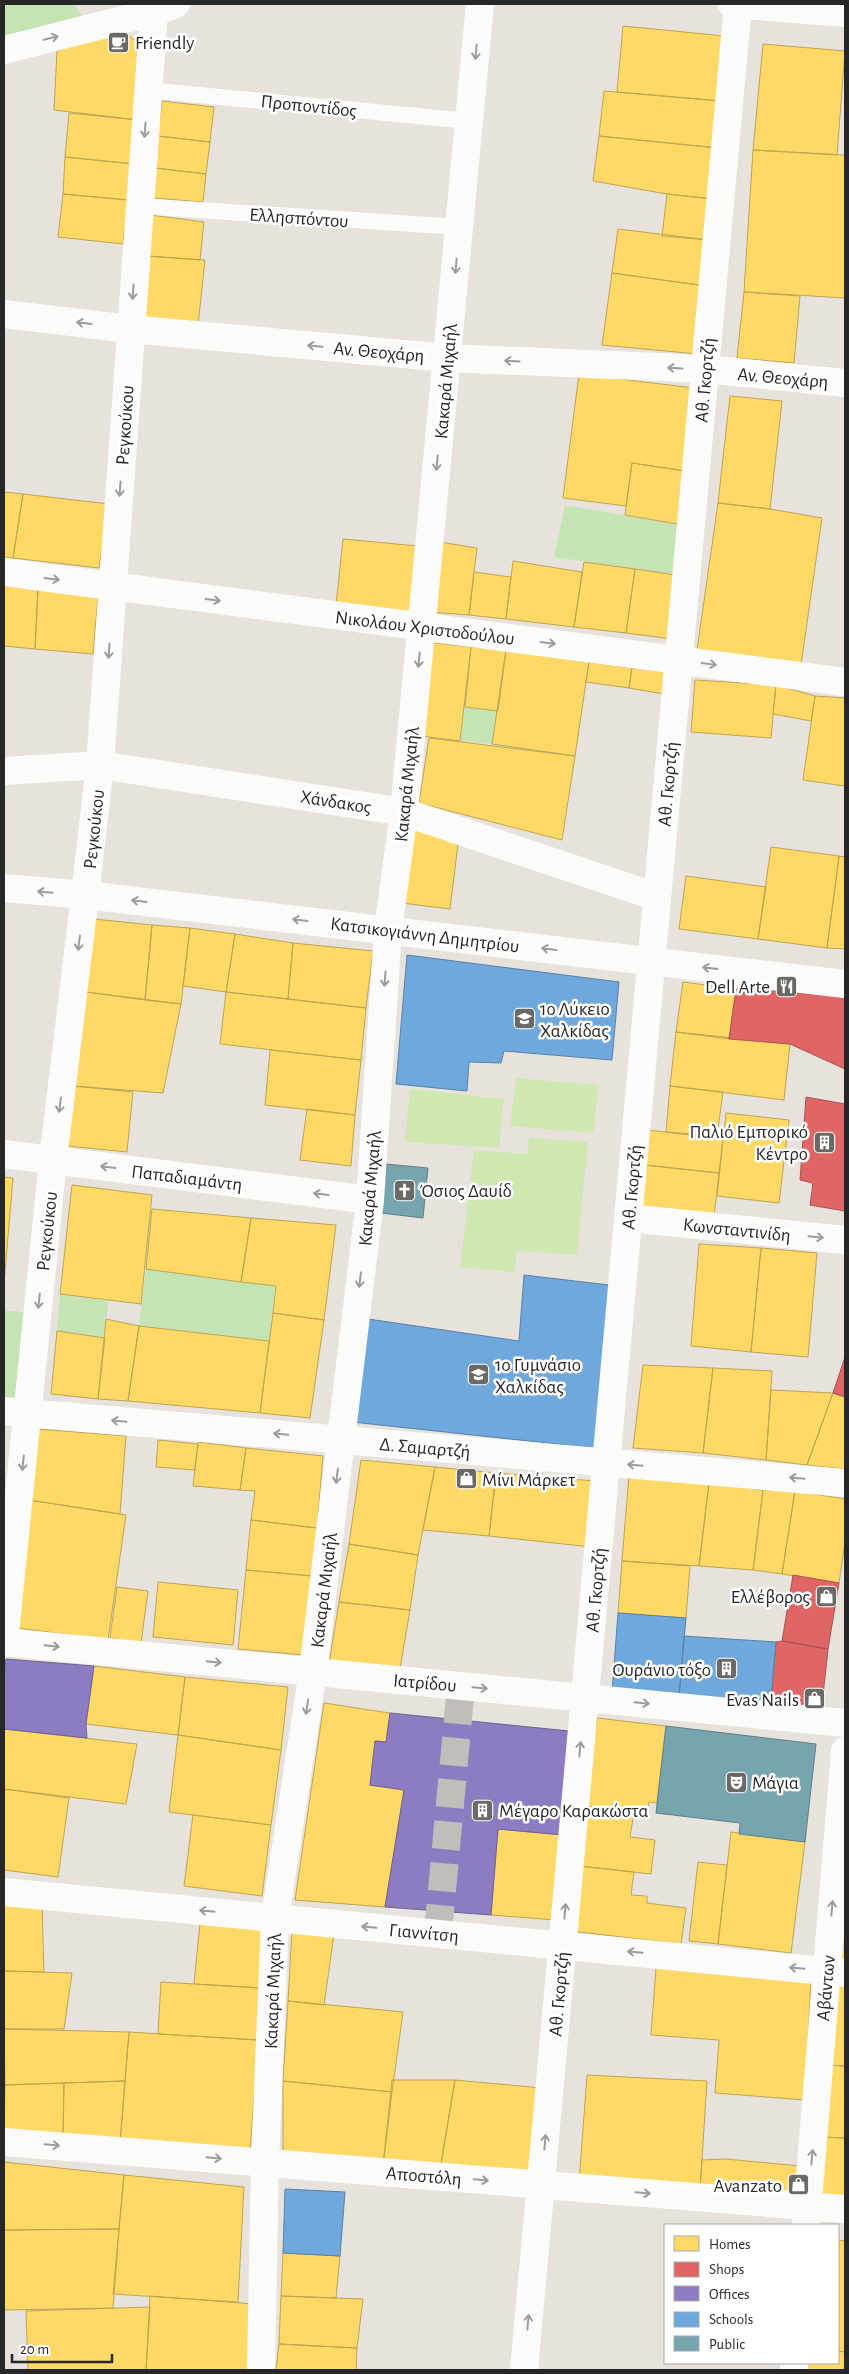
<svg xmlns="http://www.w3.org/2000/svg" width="849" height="2374" font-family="'Alegreya Sans',sans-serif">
  <rect width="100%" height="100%" fill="#e7e3dc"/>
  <!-- green -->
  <path fill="#c4e4b3" d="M4,4H74L91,28L4,49Z
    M565,505L683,525L676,575L554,557Z
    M465,707L498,711L492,744L460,741Z
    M146,1269L276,1286L269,1341L139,1326Z
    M60,1294L108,1301L105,1338L57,1331Z
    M4,1311L31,1312L22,1409L4,1406Z"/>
  <!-- pitch -->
  <path fill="#cfe7b1" d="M516,1078L599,1085L593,1133L510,1126Z
    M410,1089L504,1099L499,1148L405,1142Z
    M529,1138L588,1142L577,1255L517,1251L514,1272L460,1267L474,1150L528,1154Z"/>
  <!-- homes -->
  <path fill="#ffd966" stroke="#bea453" d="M623,26L725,36L721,101L617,92Z
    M122,30L145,49L138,120L54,110L57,51Z
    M763,44L845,51L837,155L753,150Z
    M604,91L721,101L718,148L599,136Z
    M162,101L214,107L210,142L158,136Z
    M69,113L138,120L134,164L65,157Z
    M158,136L210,142L206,174L155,168Z
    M599,136L718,148L713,199L667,194L593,181Z
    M753,150L845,155V298L744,292Z
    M65,157L134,164L128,200L63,194Z
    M155,168L206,174L203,202L152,198Z
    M63,194L128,200L123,244L58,237Z
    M667,194L713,199L709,240L662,236Z
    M151,215L204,222L200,260L148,256Z
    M618,229L709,240L706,286L612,273Z
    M148,256L205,260L198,325L142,320Z
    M612,273L706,286L697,354L602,345Z
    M744,292L800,296L794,363L737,358Z
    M579,374L694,388L685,471L632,463L626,506L563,498Z
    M730,396L782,401L770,509L718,503Z
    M632,463L685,471L683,525L625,515Z
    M4,492L23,494L13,558L4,557Z
    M23,494L109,504L99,568L13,558Z
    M718,503L770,509L822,518L801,665L697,650Z
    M343,539L418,546L410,615L336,606Z
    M440,542L477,548L469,615L430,612Z
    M513,561L582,572L574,627L506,619Z
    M584,562L635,569L626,633L574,627Z
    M635,569L676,575L672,639L626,633Z
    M474,572L511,577L506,619L469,615Z
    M4,586L38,589L35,649L4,646Z
    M38,589L98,597L93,654L35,649Z
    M426,642L471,647L460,741L421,736Z
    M471,647L506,650L498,711L465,707Z
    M506,650L589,662L575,756L492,744Z
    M589,662L632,668L629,688L586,682Z
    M632,668L674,673L670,695L629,688Z
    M695,680L776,685L771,738L691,732Z
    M776,685L815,696L811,721L773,714Z
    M815,696L845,698V786L803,780Z
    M429,738L575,756L562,840L419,803Z
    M413,825L459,836L450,909L402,903Z
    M771,847L839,856L827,948L758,939Z
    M839,856L845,857V949L827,948Z
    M686,876L766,887L758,939L679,929Z
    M94,919L152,925L145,1000L86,992Z
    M152,925L190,928L181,1004L145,1000Z
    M190,928L235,934L226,992L183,986Z
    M235,934L293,943L288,999L226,992Z
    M293,943L373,951L366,1008L288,999Z
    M683,982L736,989L729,1039L676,1032Z
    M86,992L181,1004L163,1093L73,1086Z
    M226,992L366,1008L361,1060L220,1044Z
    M676,1032L790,1044L784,1100L670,1086Z
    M270,1050L361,1060L355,1115L265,1105Z
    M73,1086L133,1092L127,1152L67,1146Z
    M670,1086L723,1092L717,1136L666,1132Z
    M307,1109L355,1115L351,1166L300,1160Z
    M726,1113L789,1120L779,1203L717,1196Z
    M648,1130L723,1139L719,1173L644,1165Z
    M644,1165L719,1173L714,1216L639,1207Z
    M4,1177L13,1178L4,1284Z
    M72,1185L152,1195L141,1304L60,1294Z
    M152,1209L251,1218L241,1282L146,1269Z
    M251,1218L336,1225L324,1320L273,1313L276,1286L241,1282Z
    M699,1244L761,1248L751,1352L691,1346Z
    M761,1248L817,1253L808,1357L751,1352Z
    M273,1313L324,1320L310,1418L260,1413Z
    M106,1319L139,1326L128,1401L98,1399Z
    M139,1326L269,1341L260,1413L128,1401Z
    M57,1331L105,1338L98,1399L51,1394Z
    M643,1365L713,1368L703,1453L633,1448Z
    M713,1368L772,1371L766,1460L703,1453Z
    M771,1390L833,1393L807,1465L766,1460Z
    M833,1393L845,1397V1469L807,1465Z
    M37,1429L126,1436L120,1514L29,1500Z
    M158,1440L198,1444L195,1470L156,1467Z
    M198,1442L246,1448L240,1490L193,1486Z
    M246,1448L323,1456L317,1528L251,1520L255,1491L240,1490Z
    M361,1460L435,1467L418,1555L349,1544Z
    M435,1467L496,1473L489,1536L423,1530Z
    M496,1473L595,1481L591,1547L489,1536Z
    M629,1475L709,1483L699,1566L622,1561Z
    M709,1483L763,1490L753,1570L699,1566Z
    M763,1490L795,1491L782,1574L753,1570Z
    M795,1491L845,1499V1542L839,1583L782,1574Z
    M29,1500L126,1515L108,1640L10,1627Z
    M251,1520L317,1528L312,1576L246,1570Z
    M349,1544L418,1555L410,1610L339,1602Z
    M622,1561L690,1566L686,1618L618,1613Z
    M246,1570L312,1576L305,1655L238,1649Z
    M158,1582L238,1590L233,1645L153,1637Z
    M117,1587L148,1591L141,1643L110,1638Z
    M339,1602L410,1610L400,1669L329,1664Z
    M94,1666L185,1677L178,1735L86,1724Z
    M185,1677L288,1687L281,1750L178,1735Z
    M324,1703L390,1713L386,1742L375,1741L370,1785L404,1790L385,1907L295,1900Z
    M597,1718L666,1726L657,1803L649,1802L647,1813L586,1806Z
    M4,1729L137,1744L126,1804L4,1789Z
    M178,1735L281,1750L271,1825L169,1812Z
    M4,1789L69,1798L58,1877L4,1870Z
    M586,1806L634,1812L630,1837L655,1840L651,1874L579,1866Z
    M193,1815L271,1825L262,1896L184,1886Z
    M498,1829L563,1835L556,1920L491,1915Z
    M731,1832L805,1842L791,1953L718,1944Z
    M698,1862L727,1865L718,1944L689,1941Z
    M579,1866L634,1872L631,1895L647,1896V1903L686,1908L681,1944L571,1931Z
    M4,1901H42L44,1972L4,1971Z
    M841,1921H845V1964L835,1963Z
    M200,1923L264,1927L261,1988L194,1984Z
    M292,1930L334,1934L324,2005L288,2001Z
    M656,1968L811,1980L805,2100L715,2093L719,2040L651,2035Z
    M4,1971L72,1973L64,2029H4Z
    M161,1982L261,1988L258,2040L158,2034Z
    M835,1984L845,1985V2066L828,2065Z
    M288,2001L403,2012L392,2092L283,2081Z
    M4,2029L129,2032L125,2081L5,2085Z
    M129,2032L258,2040L250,2153L120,2144Z
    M828,2065L845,2066V2138L821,2137Z
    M587,2075L707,2081L700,2191L579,2182Z
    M392,2080H455L441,2164L383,2166Z
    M455,2080L542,2088L535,2173L441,2164Z
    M125,2081L120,2144L63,2137L64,2083Z
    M283,2081L392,2092L383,2166L283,2156Z
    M64,2083L63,2137L4,2132L5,2085Z
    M821,2137L845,2138V2201L817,2199Z
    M726,2159L800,2166L794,2202L700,2191L702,2160Z
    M4,2162L124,2175L119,2229L4,2230Z
    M124,2175L244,2187L238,2302L113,2294Z
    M119,2229L113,2308L4,2310V2230Z
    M838,2240L845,2241V2352L838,2351Z
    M283,2253L340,2256L336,2298L281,2296Z
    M150,2296L254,2304L252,2370H146Z
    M281,2296L363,2299L357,2348L279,2344Z
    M150,2307L146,2370H28L26,2311Z
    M279,2344L357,2348L356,2370H276Z
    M838,2351L845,2352V2370H808L809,2363H838Z"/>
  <!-- shops -->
  <path fill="#e06666" stroke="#a85353" d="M736,989L845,995V1069L790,1044L729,1039Z
    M806,1097L845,1104V1211L810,1205L813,1183L800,1180Z
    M845,1357V1397L833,1393Z
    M793,1575L839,1583L828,1649L782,1641Z
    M782,1641L828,1649L821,1714L770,1709L776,1642Z"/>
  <!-- offices -->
  <path fill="#8e7cc3" stroke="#6f6294" d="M6,1659L94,1666L86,1724L87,1738L4,1729V1678Z
    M390,1713L569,1731L563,1835L498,1829L491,1915L385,1907L404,1790L370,1785L375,1741L386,1742Z"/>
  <!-- schools -->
  <path fill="#6fa8dc" stroke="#5981a6" d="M407,955L619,982L612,1060L504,1051L501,1063L469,1062L467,1091L396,1084Z
    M524,1275L609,1285L594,1448L352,1422L368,1319L519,1341Z
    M618,1613L686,1618L679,1697L612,1692Z
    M684,1636L776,1642L770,1709L679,1697Z
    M285,2189L345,2192L340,2256L283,2253Z"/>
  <!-- public -->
  <path fill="#76a5af" stroke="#5e7f86" d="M386,1164L428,1168L423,1218L381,1213Z
    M666,1726L816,1744L805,1842L739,1834L740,1823L656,1813Z"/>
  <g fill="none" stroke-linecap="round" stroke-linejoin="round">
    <!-- street-tunnel -->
    <path stroke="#c1bdb8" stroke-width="28" stroke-dasharray="28 14" stroke-linecap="butt" d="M438,1933L461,1686"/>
    <!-- lane -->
    <path stroke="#fbfbfa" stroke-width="16" d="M148,90L469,121
      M139,206L459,227"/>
    <!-- street -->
    <path stroke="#fbfbfa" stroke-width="28" d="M732,4L845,13
      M4,50L154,12L176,4
      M4,314L130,329L447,358L705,369L845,383
      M4,572L845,682
      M4,771L100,765L404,812L657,897
      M4,888L85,895L100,765L154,12
      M388,930L404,812L480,4
      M4,1154L370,1200
      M628,1218L845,1240
      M4,1411L845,1483
      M4,1642L845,1723
      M4,1892L845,1973
      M4,2142L845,2209
      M806,2225L845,1751
      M524,2370L738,4
      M794,2370L795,2363"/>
    <!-- secondary -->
    <path stroke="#fbfbfa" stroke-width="28" d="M4,1643L53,1160L85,895L845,984
      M261,2370L265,2162L275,1918L313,1671L370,1200L388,930"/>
  </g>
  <!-- one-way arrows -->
  <defs><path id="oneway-shaft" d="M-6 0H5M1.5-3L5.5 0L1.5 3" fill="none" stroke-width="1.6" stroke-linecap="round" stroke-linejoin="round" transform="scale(1.25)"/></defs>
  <g stroke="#9c9c9b">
    <use href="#oneway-shaft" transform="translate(51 38) rotate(-14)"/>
    <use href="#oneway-shaft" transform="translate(476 52) rotate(95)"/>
    <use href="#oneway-shaft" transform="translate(145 130) rotate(94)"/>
    <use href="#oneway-shaft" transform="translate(456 266) rotate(95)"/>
    <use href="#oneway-shaft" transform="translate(133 292) rotate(94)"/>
    <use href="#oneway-shaft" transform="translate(84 323) rotate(-173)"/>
    <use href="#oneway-shaft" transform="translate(315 346) rotate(-175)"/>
    <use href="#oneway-shaft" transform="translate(512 361) rotate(-177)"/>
    <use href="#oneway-shaft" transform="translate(675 368) rotate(-177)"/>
    <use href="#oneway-shaft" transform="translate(437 463) rotate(95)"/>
    <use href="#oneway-shaft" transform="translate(120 489) rotate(94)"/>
    <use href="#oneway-shaft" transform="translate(52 579) rotate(7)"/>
    <use href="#oneway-shaft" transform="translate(213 600) rotate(7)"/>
    <use href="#oneway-shaft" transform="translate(548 643) rotate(7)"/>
    <use href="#oneway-shaft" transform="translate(109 651) rotate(94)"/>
    <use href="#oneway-shaft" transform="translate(419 660) rotate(96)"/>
    <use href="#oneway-shaft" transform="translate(709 664) rotate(8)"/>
    <use href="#oneway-shaft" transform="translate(45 892) rotate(-175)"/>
    <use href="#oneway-shaft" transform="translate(139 901) rotate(-173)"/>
    <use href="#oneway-shaft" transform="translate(300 920) rotate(-173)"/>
    <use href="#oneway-shaft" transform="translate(79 943) rotate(97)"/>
    <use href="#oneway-shaft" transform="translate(549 949) rotate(-173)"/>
    <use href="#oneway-shaft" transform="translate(710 968) rotate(-173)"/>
    <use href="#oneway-shaft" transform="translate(385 979) rotate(94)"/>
    <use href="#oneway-shaft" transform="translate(60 1105) rotate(97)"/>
    <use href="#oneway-shaft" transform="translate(108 1167) rotate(-173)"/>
    <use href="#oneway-shaft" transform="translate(321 1194) rotate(-173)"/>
    <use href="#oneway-shaft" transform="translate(816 1237) rotate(6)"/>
    <use href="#oneway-shaft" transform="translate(360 1280) rotate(97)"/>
    <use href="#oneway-shaft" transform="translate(39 1301) rotate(96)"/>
    <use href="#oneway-shaft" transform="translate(119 1421) rotate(-175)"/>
    <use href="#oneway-shaft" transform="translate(281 1434) rotate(-175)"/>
    <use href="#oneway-shaft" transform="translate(23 1463) rotate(96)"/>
    <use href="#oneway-shaft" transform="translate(635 1465) rotate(-175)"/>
    <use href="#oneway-shaft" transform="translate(337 1476) rotate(97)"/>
    <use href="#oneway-shaft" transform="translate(797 1478) rotate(-175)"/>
    <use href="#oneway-shaft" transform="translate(52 1646) rotate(6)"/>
    <use href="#oneway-shaft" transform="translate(214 1662) rotate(6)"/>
    <use href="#oneway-shaft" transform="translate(480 1688) rotate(5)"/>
    <use href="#oneway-shaft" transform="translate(642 1703) rotate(6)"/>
    <use href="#oneway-shaft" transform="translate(307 1707) rotate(99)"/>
    <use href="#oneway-shaft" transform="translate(580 1749) rotate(-85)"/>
    <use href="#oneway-shaft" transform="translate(832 1908) rotate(-85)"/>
    <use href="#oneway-shaft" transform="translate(207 1911) rotate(-174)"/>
    <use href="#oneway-shaft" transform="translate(565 1911) rotate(-85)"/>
    <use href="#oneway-shaft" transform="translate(369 1927) rotate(-175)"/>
    <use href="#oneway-shaft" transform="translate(635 1952) rotate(-175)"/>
    <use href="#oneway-shaft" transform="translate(797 1968) rotate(-175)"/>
    <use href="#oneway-shaft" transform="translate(545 2142) rotate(-85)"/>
    <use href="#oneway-shaft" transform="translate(52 2145) rotate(5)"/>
    <use href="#oneway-shaft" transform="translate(812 2157) rotate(-85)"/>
    <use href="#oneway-shaft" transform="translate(214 2158) rotate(5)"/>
    <use href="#oneway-shaft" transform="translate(481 2180) rotate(5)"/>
    <use href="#oneway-shaft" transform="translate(643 2193) rotate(5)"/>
    <use href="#oneway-shaft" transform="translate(528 2322) rotate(-85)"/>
  </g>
  <!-- icons -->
  <defs>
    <symbol id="cafe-square" viewBox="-11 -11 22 22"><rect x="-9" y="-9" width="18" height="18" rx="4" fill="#6a6966" stroke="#fff"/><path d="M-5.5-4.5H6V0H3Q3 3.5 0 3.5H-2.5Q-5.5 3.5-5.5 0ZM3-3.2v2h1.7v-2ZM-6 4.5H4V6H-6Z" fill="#fff"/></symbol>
    <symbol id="restaurant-square" viewBox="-11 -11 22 22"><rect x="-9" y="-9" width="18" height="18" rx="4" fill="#6a6966" stroke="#fff"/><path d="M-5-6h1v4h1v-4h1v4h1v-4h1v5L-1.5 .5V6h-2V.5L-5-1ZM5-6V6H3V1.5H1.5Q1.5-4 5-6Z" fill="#fff"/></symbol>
    <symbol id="school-square" viewBox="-11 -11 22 22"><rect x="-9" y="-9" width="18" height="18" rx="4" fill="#6a6966" stroke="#fff"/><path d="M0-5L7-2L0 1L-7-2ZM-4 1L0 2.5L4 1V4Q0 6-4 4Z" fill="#fff"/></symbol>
    <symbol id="building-square" viewBox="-11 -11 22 22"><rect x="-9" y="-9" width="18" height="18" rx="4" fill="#6a6966" stroke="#fff"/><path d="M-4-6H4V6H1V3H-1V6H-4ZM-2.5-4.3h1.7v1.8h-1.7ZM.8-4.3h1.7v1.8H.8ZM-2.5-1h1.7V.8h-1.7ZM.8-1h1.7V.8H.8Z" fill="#fff"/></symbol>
    <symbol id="church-square" viewBox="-11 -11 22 22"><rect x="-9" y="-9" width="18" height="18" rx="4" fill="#6a6966" stroke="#fff"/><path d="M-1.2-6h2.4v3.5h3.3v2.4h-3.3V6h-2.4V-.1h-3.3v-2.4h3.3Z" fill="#fff"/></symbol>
    <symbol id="shop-square" viewBox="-11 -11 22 22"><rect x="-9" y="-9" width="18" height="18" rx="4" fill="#6a6966" stroke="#fff"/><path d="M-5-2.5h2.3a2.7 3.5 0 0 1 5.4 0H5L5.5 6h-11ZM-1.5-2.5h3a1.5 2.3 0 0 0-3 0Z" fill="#fff"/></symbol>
    <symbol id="theatre-square" viewBox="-11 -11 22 22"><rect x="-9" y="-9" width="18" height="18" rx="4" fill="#6a6966" stroke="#fff"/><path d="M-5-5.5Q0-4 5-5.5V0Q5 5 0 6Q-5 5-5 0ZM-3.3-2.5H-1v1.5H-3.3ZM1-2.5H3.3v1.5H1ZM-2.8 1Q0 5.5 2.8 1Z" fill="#fff"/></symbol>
  </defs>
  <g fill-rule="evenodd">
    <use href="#cafe-square" x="106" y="30" width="25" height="25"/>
    <use href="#restaurant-square" x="774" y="974" width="25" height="25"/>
    <use href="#school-square" x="512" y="1006" width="25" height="25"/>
    <use href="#building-square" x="812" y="1130" width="25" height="25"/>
    <use href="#church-square" x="392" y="1178" width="25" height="25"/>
    <use href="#school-square" x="466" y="1362" width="25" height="25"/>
    <use href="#shop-square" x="454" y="1466" width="25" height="25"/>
    <use href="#shop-square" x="814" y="1584" width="25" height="25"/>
    <use href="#building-square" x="714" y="1656" width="25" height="25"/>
    <use href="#shop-square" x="802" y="1686" width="25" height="25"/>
    <use href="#theatre-square" x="724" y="1770" width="25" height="25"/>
    <use href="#building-square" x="470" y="1798" width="25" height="25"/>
    <use href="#shop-square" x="786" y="2172" width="25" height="25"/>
  </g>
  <g text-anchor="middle" stroke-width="5" stroke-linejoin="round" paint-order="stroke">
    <!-- poi labels -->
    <g font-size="19" fill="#272727" stroke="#fff" text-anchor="start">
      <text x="135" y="49">Friendly</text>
      <text x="770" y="993" text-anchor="end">Dell Arte</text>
      <text x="540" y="1015">1ο Λύκειο<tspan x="540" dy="22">Χαλκίδας</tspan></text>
      <text x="808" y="1138" text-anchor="end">Παλιό Εμπορικό<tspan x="808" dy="22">Κέντρο</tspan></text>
      <text x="420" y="1197">Όσιος Δαυίδ</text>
      <text x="495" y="1371">1ο Γυμνάσιο<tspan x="495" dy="22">Χαλκίδας</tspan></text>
      <text x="482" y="1486">Μίνι Μάρκετ</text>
      <text x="810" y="1603" text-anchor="end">Ελλέβορος</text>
      <text x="711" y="1676" text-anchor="end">Ουράνιο τόξο</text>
      <text x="799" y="1706" text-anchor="end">Evas Nails</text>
      <text x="752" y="1789">Μάγια</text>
      <text x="499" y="1817">Μέγαρο Καρακώστα</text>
      <text x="782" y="2192" text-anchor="end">Avanzato</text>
    </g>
    <!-- street labels -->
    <g font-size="19" fill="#272727" stroke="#fff">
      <text transform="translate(309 105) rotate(6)" y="7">Προποντίδος</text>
      <text transform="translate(299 217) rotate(4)" y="7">Ελλησπόντου</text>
      <text transform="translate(379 351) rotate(5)" y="7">Αν. Θεοχάρη</text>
      <text transform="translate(783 377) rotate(5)" y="7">Αν. Θεοχάρη</text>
      <text transform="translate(704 380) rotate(-85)" y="7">Αθ. Γκορτζή</text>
      <text transform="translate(445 381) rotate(-85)" y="7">Κακαρά Μιχαήλ</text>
      <text transform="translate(124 425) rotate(-86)" y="7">Ρεγκούκου</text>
      <text transform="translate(425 627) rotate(7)" y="7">Νικολάου Χριστοδούλου</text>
      <text transform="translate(406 784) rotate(-84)" y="7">Κακαρά Μιχαήλ</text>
      <text transform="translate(667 784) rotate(-85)" y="7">Αθ. Γκορτζή</text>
      <text transform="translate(336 801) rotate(9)" y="7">Χάνδακος</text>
      <text transform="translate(93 829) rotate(-84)" y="7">Ρεγκούκου</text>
      <text transform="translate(425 934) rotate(7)" y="7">Κατσικογιάννη Δημητρίου</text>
      <text transform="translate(187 1177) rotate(7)" y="7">Παπαδιαμάντη</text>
      <text transform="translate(631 1187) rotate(-85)" y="7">Αθ. Γκορτζή</text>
      <text transform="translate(369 1188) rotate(-85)" y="7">Κακαρά Μιχαήλ</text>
      <text transform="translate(737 1229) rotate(6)" y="7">Κωνσταντινίδη</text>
      <text transform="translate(46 1231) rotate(-84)" y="7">Ρεγκούκου</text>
      <text transform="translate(425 1447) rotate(5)" y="7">Δ. Σαμαρτζή</text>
      <text transform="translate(323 1590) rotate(-83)" y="7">Κακαρά Μιχαήλ</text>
      <text transform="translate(595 1590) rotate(-85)" y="7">Αθ. Γκορτζή</text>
      <text transform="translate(425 1682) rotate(5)" y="7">Ιατρίδου</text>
      <text transform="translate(424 1932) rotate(5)" y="7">Γιαννίτση</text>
      <text transform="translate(825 1988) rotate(-85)" y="7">Αβάντων</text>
      <text transform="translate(272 1991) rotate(-88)" y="7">Κακαρά Μιχαήλ</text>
      <text transform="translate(558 1994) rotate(-85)" y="7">Αθ. Γκορτζή</text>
      <text transform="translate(424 2175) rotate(5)" y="7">Αποστόλη</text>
    </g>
  </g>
  <!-- border -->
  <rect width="849" height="2374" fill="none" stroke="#272727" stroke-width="10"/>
  <!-- legend -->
  <rect x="664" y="2224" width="175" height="140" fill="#ffffff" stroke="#a9a9a9"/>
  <rect x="674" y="2236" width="25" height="15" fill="#ffd966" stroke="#a9a9a9"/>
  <text x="709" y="2249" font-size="15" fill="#272727">Homes</text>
  <rect x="674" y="2262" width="25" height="15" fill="#e06666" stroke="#a9a9a9"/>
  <text x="709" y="2274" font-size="15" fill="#272727">Shops</text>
  <rect x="674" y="2286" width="25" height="15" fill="#8e7cc3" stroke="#a9a9a9"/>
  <text x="709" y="2299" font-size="15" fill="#272727">Offices</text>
  <rect x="674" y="2312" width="25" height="15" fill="#6fa8dc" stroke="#a9a9a9"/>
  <text x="709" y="2324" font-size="15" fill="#272727">Schools</text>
  <rect x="674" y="2336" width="25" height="15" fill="#76a5af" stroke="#a9a9a9"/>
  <text x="709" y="2349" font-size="15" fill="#272727">Public</text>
  <!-- scale -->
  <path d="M12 2354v8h100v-8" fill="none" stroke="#272727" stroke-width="2.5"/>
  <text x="20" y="2354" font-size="15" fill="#272727" stroke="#ffffff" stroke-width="4" paint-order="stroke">20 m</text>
</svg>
